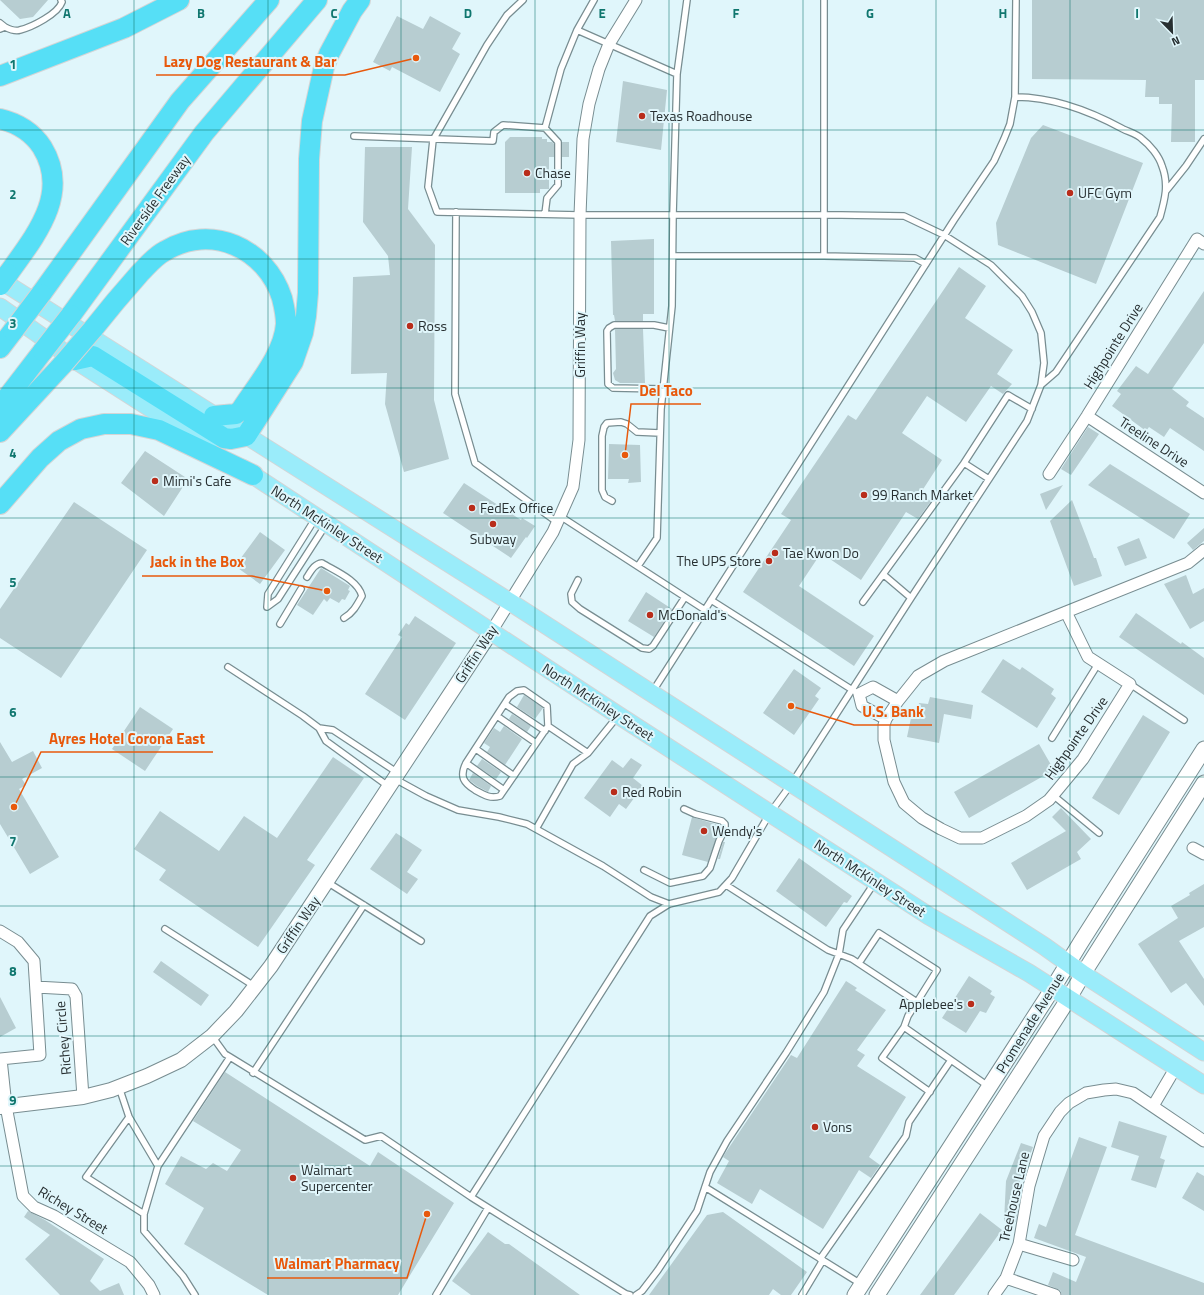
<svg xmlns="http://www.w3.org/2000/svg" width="1204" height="1295" font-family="'Titillium Web',sans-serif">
  <rect width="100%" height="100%" fill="#e0f6fb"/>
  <!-- building -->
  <path fill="#b7cdd1" d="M0,0H48L33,17L20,19Z
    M1032,0H1204V80H1195V142H1171L1172,104H1159V97H1145L1146,80L1032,79Z
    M397,16L423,29L430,16L461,33L452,49L460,54L440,92L392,67L390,71L373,62Z
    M623,81L667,90L661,150L616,142Z
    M1043,125L1143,163L1096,284L998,245L996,223L1031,138Z
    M510,137H542V139H547V142H552L554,144V157H549V189H540V193H505V142Z
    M562,142H569V157H562Z
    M365,147H412L408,209L435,245L434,400L449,459L404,472L385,404L387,373L351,374L353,277L390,275L388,256L363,222Z
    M654,239V314H643V321H615L614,315H613L611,241Z
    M959,267L986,286L965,318L1013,350L997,374L1012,384L1003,394L991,386L966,422L927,396L902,433L942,460L920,494L931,501L918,519L906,512L861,580L821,553L799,586L874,636L854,666L743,592L791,520L781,514L848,415L856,420Z
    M1204,291V343L1172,389L1189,402L1186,406L1204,418V451L1170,428L1164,437L1149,427L1146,431L1112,406L1121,394L1117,391L1136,366L1148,374Z
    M615,329H643L645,383H620L615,380L613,373L616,369Z
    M1088,427L1099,434L1071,475L1061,469Z
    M609,444L640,445L641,482L628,483L629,479H608Z
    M145,451L188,479L164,516L121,483Z
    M1110,464L1190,514L1174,539L1088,485Z
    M464,483L521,520L522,518L535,526L527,538L526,537L511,558L443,513Z
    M1063,485L1046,510L1040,494Z
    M1072,500L1087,539L1094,558H1096L1102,576L1074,586L1050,521Z
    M74,502L147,550L61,678L0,638V609Z
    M1204,528V541L1193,550L1187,543Z
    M260,532L285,550L260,584L235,566Z
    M1139,538L1147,558L1125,566L1117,547Z
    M321,568L350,586L348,590L350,591L345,600L342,599L339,603L330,598L327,602L324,599L313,615L297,605Z
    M1186,575L1193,594L1204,588V621L1190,629L1164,584Z
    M646,592L672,609L654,637L628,621Z
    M1136,613L1181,644L1182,642L1204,658V695L1119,637Z
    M415,616L456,643L405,720L365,694L402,637L398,635L406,623L409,625Z
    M1003,659L1020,670L1022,667L1054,689L1051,694L1056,698L1037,728L981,692Z
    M794,669L821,688L815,696L819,699L794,735L763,713Z
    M524,695L543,708L535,719L517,707Z
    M930,697L973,705L971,719L944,714L939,743L907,737L911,718L916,719L919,703L928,704Z
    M140,707L173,729L145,771L112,749Z
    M512,714L531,726L527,732L509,719Z
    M1143,715L1170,732L1119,815L1092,798Z
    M504,726L522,739L505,765L487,752L490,747L484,743L494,728L500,732Z
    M0,742L12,762L33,751L42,768L22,779L26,785L19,789L59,857L30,874L0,824Z
    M1039,744L1054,770L969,818L954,792Z
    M333,757L364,778L307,860L315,865L258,947L159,880L166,870L134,849L160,811L219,851L244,816L277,838Z
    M631,758L642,765L633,778L643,786L626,809L619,804L610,817L584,798L612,760L623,768Z
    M482,759L501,772L496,779L477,766Z
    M473,773L491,786L488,792L477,786L469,780Z
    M1061,808L1091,839L1077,852L1081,859L1027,890L1011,863L1066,831L1052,817Z
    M692,817L721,826L708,862L682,855Z
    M396,833L422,850L407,872L418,879L407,894L370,869Z
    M723,842H725L720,859H718Z
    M799,858L852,896L847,903L844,902L826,927L776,891Z
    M1204,884V927L1179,941L1204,979V1006L1186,983L1171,993L1138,944L1178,918L1171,906L1190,895L1189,893Z
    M161,961L209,995L201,1006L153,972Z
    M969,976L992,991L990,994L995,997L986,1013L980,1011L966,1033L942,1018Z
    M846,981L857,988L855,990L886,1010L857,1050L865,1055L857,1066L906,1097L869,1157L880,1165L871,1178L859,1170L823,1229L760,1189L752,1204L717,1183L729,1161L723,1157L726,1152L791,1055L797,1058Z
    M0,997L16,1028L0,1037Z
    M225,1072L370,1166L378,1152L454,1203L398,1295H268L184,1244L204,1208L165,1184L181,1156L206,1169L213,1163L227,1171L241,1150L193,1121Z
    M1119,1121L1167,1136L1160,1158L1165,1160L1156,1188L1131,1180L1139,1156L1111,1147Z
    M1079,1137L1107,1147L1075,1235L1204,1283V1295H1062L1060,1290L1048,1285L1053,1272L1076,1282L1086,1257L1034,1238L1039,1224L1046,1227Z
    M1021,1143L1033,1147L1019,1184V1203L1016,1222L1004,1221L1006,1181Z
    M1197,1172L1204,1176V1211L1182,1198Z
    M28,1211L45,1220L104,1259L90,1281L100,1291L119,1283L124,1295H60L25,1259L50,1235L24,1217Z
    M723,1212L807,1272L791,1295H781L773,1289L769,1295H649L707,1215Z
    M980,1213L1002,1230L954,1295H920Z
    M488,1232L505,1244H509L580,1295H471L452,1281Z"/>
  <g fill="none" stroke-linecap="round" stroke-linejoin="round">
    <defs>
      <path id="service" d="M824,0V256
        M0,23L5,27L0,29
        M5,27C9,29 15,32 20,30C32,27 58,14 62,2L61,0
        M577,30L677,74
        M1015,97C1053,97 1090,111 1123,129C1129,132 1137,134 1142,139C1150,145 1159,156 1162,166C1169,184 1165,199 1160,217L1056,372L1041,385
        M545,128L561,69L577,30L594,0
        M354,136L493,141L494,132L503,125L545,128L558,142V185L547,198L545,214
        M1166,191L1186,166L1204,139
        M456,212L455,394L475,463L557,522
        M673,256H824L915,258L926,264
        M663,389L613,388L608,384L607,331L609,328L614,325H654L669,328
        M964,463L989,479
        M612,501L605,497L602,490V436L604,427L607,423L621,422L627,424L637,432L660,433
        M560,516L705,610
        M315,519L268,594L267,607L278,599L325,526
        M638,566L657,538L661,409L672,306L673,215L677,74L687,0
        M884,575L911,598
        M307,577C311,571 314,564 322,563C335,571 358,580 362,596C357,605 353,613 344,618
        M578,580L571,594L572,602L580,609L642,648L649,649L653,646L685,597
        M711,600L854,691
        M863,602L964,463L1008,395L1032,409
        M280,624L301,589
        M228,667L303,716L319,728
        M1130,684L1184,720
        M653,691L954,220L994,161L1004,139L1010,124L1015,97L1016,0
        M505,704L545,731
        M497,716L536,743
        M548,726L500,796C490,799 484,795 475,790C464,783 459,777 466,763L509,697L517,691L524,690L547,706L548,726L588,753
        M1052,738L1098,664
        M476,749L514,776
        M466,763L504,790
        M395,779L426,796L458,810L499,817L527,824L603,866L651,897L669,904
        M388,786L326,741L319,728L333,730L398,773
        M1054,796L1099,833
        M536,829L573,764L588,753L617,717
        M644,870L670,883L703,876L710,868L719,841L725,829V824L722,821L695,814L684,809
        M327,882L421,941
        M726,885L828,950L852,959L917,1002L908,1016L904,1027L988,1086
        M165,929L254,986
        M859,963L879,933L937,970L917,1002
        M904,1027L882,1058L930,1092
        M212,1036L225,1054L230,1057L365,1140L381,1136L471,1197L626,1294L630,1295
        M253,1073L364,905
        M119,1087L129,1117L86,1177L144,1214V1231L183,1276L195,1295
        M129,1117L158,1166L144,1214
        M158,1166L230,1057
        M705,1187L861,1284
        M471,1197L650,916L669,904L719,892L732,878L770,813L792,783L911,598L1027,421L1041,385L1044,363L1041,333L1032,312L1022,296L991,265L944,235L904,216L841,215H580L437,212L428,187L433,140L487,45L507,15L523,0
        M820,1259L906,1136L909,1122L951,1060
        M436,1295L488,1208
        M636,1295L642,1291L658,1270L697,1211L710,1172L727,1141L786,1053L824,992L839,954L843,930L875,882
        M802,1295L823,1260"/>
      <path id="minor" d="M1087,416L1204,493
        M1049,474L1087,416L1197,239L1204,244
        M1066,612L1088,657L1130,684L1083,759L1049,800L1026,816L982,838H960L941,829L922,818L904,803L894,782L884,740V725L886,719L898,701L918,676L944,661L1188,563L1204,550
        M491,632L553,532L573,487L579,440L580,215L583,139L589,104L599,69L609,44L636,0
        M886,719L862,706L859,694L873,687L898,701
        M1193,848L1204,854
        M0,931L18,942L34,961L40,1055L0,1059
        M36,987L72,989L76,996L83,1097
        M1,1059L6,1106L23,1196L34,1207L54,1216L130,1262L149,1285L154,1295
        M1153,1106L1176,1067
        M1019,1244L1073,1260
        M1006,1278L1055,1295
        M994,1295L1006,1278L1019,1244L1029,1186L1044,1136L1060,1112L1069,1103L1086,1093L1104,1090L1116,1089L1133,1093L1204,1141"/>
      <path id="tertiary" d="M0,1107L83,1097L111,1090L147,1076L181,1060L212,1036L236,1011L271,966L491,632"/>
      <path id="secondary" d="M855,1295L1053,988L1081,942L1204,749
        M877,1295L1069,998L1083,974L1204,783"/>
      <path id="primary" d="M0,280L510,602L1044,946L1083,974L1204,1052
        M0,307L75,360L208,445
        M242,468L618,715L929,916L1029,973L1204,1085"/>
      <path id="motorway" d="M0,76L124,28L179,0
        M0,119C17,123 32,132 42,147C71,194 35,236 8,274
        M41,294L180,101L269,0
        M71,315L204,133L317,0
        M93,329C108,310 124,291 140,273C148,265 155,256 165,251C211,223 266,248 282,298C284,306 286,315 286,324C284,354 257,385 241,410L236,414L214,416
        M0,348L13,331
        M75,360L93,356L224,438L231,439L246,436L293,362L303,333L306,316L308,293L309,159L312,121L324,67L329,54L352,11L360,0
        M0,407L43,351
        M0,432L63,364
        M0,504L40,458L59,441L81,429L104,424H131L159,430L253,475"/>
    </defs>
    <!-- service casing -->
    <use href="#service" stroke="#788d91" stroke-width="8"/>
    <!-- minor casing -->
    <use href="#minor" stroke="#788d91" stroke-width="13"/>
    <!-- tertiary casing -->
    <use href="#tertiary" stroke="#788d91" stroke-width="16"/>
    <!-- secondary casing -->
    <use href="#secondary" stroke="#788d91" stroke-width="17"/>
    <!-- primary casing -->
    <use href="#primary" stroke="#d4d5d6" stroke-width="19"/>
    <!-- motorway casing -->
    <use href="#motorway" stroke="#d4d5d6" stroke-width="22"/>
    <!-- service -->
    <use href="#service" stroke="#fff" stroke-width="5.5"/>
    <!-- minor -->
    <use href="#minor" stroke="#fff" stroke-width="11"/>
    <!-- tertiary -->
    <use href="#tertiary" stroke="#fff" stroke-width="14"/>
    <!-- secondary -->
    <use href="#secondary" stroke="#fff" stroke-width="15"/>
    <!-- primary -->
    <use href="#primary" stroke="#9aecfa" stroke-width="17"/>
    <!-- motorway -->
    <use href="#motorway" stroke="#56dff6" stroke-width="20"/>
    <defs>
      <path id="motorway-bridge" d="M0,285L8,274
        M13,331L41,294
        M43,351L71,315
        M63,364L93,329"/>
    </defs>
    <!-- motorway-bridge casing -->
    <use href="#motorway-bridge" stroke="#d4d5d6" stroke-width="22" stroke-linecap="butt"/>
    <!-- motorway-bridge -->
    <use href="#motorway-bridge" stroke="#56dff6" stroke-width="20"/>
  </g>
  <!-- grid -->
  <path fill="none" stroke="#0f766e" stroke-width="1" stroke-opacity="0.55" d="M134,0V1295M268,0V1295M401,0V1295M535,0V1295M669,0V1295M803,0V1295M936,0V1295M1070,0V1295M0,130H1204M0,259H1204M0,388H1204M0,518H1204M0,648H1204M0,777H1204M0,906H1204M0,1036H1204M0,1166H1204"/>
  <!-- markers -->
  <g fill="#b92d1b" stroke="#e0f6fb" stroke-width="1.5">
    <circle cx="642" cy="116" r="4"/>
    <circle cx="527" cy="173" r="4"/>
    <circle cx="1070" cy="193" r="4"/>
    <circle cx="410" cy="326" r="4"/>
    <circle cx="155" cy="481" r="4"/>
    <circle cx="864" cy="495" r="4"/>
    <circle cx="472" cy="508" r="4"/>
    <circle cx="493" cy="524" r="4"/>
    <circle cx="775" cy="553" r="4"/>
    <circle cx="769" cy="561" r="4"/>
    <circle cx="650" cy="615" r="4"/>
    <circle cx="614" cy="792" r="4"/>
    <circle cx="704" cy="831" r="4"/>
    <circle cx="971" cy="1004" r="4"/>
    <circle cx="815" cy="1127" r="4"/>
    <circle cx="293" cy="1178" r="4"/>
  </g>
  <g text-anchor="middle" stroke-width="4" stroke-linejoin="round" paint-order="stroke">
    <!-- poi labels -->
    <g font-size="14" fill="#272f31" stroke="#e0f6fb" text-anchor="start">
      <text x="650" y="121">Texas Roadhouse</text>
      <text x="535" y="178">Chase</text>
      <text x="1078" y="198">UFC Gym</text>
      <text x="418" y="331">Ross</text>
      <text x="163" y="486">Mimi's Cafe</text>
      <text x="872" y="500">99 Ranch Market</text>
      <text x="480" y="513">FedEx Office</text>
      <text x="493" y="544" text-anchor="middle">Subway</text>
      <text x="783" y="558">Tae Kwon Do</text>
      <text x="761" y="566" text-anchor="end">The UPS Store</text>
      <text x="658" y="620">McDonald's</text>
      <text x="622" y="797">Red Robin</text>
      <text x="712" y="836">Wendy's</text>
      <text x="963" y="1009" text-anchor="end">Applebee's</text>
      <text x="823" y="1132">Vons</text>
      <text x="301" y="1175">Walmart<tspan x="301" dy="16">Supercenter</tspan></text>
    </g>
    <!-- street labels -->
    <g font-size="14" fill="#272f31" stroke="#e0f6fb">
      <text transform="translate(155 200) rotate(-54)" y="5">Riverside Freeway</text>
      <text transform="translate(580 345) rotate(-90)" y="5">Griffin Way</text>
      <text transform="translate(1113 346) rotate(-58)" y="5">Highpointe Drive</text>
      <text transform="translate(1154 442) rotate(33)" y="5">Treeline Drive</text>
      <text transform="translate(327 524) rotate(33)" y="5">North McKinley Street</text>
      <text transform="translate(476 654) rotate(-57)" y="5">Griffin Way</text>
      <text transform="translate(598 702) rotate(33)" y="5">North McKinley Street</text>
      <text transform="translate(1076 738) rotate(-55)" y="5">Highpointe Drive</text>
      <text transform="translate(870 878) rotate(33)" y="5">North McKinley Street</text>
      <text transform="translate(298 925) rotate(-56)" y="5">Griffin Way</text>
      <text transform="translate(1030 1023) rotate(-58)" y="5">Promenade Avenue</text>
      <text transform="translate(63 1038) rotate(-95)" y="5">Richey Circle</text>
      <text transform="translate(1014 1197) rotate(-77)" y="5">Treehouse Lane</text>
      <text transform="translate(73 1210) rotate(31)" y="5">Richey Street</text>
    </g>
  </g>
  <g font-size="13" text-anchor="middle" font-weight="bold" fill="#0f766e" stroke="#e0f6fb" stroke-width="4" stroke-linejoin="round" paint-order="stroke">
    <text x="67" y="18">A</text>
    <text x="201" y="18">B</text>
    <text x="334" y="18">C</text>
    <text x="468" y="18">D</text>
    <text x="602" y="18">E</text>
    <text x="736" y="18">F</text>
    <text x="870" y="18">G</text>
    <text x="1003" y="18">H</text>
    <text x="1137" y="18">I</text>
    <text x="13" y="69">1</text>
    <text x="13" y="199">2</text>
    <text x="13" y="328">3</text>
    <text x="13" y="458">4</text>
    <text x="13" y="587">5</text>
    <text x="13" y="717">6</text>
    <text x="13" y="846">7</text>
    <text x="13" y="976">8</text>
    <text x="13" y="1105">9</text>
  </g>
  <!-- callouts -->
  <path fill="none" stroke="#e8590c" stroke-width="1.5" d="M416 58L345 75H156M625 455L631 404H701M327 591L252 576H142M791 706L854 725H932M14 807L41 752H213M427 1214L407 1278H267"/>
  <g fill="#e8590c" stroke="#e0f6fb" stroke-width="1.5">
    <circle cx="416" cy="58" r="4"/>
    <circle cx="625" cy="455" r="4"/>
    <circle cx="327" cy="591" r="4"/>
    <circle cx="791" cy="706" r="4"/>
    <circle cx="14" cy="807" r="4"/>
    <circle cx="427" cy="1214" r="4"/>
  </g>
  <g font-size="15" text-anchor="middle" font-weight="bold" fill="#e8590c" stroke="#e0f6fb" stroke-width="4" stroke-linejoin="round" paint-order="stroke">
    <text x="250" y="67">Lazy Dog Restaurant &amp; Bar</text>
    <text x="666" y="396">Del Taco</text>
    <text x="197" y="567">Jack in the Box</text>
    <text x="893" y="717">U.S. Bank</text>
    <text x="127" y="744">Ayres Hotel Corona East</text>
    <text x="337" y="1269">Walmart Pharmacy</text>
  </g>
  <!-- north arrow -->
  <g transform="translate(1172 32) rotate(157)" stroke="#e0f6fb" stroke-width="3" paint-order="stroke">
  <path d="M0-3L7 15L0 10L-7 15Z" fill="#272f31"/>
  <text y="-6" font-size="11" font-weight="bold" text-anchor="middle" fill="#272f31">N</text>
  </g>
</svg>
